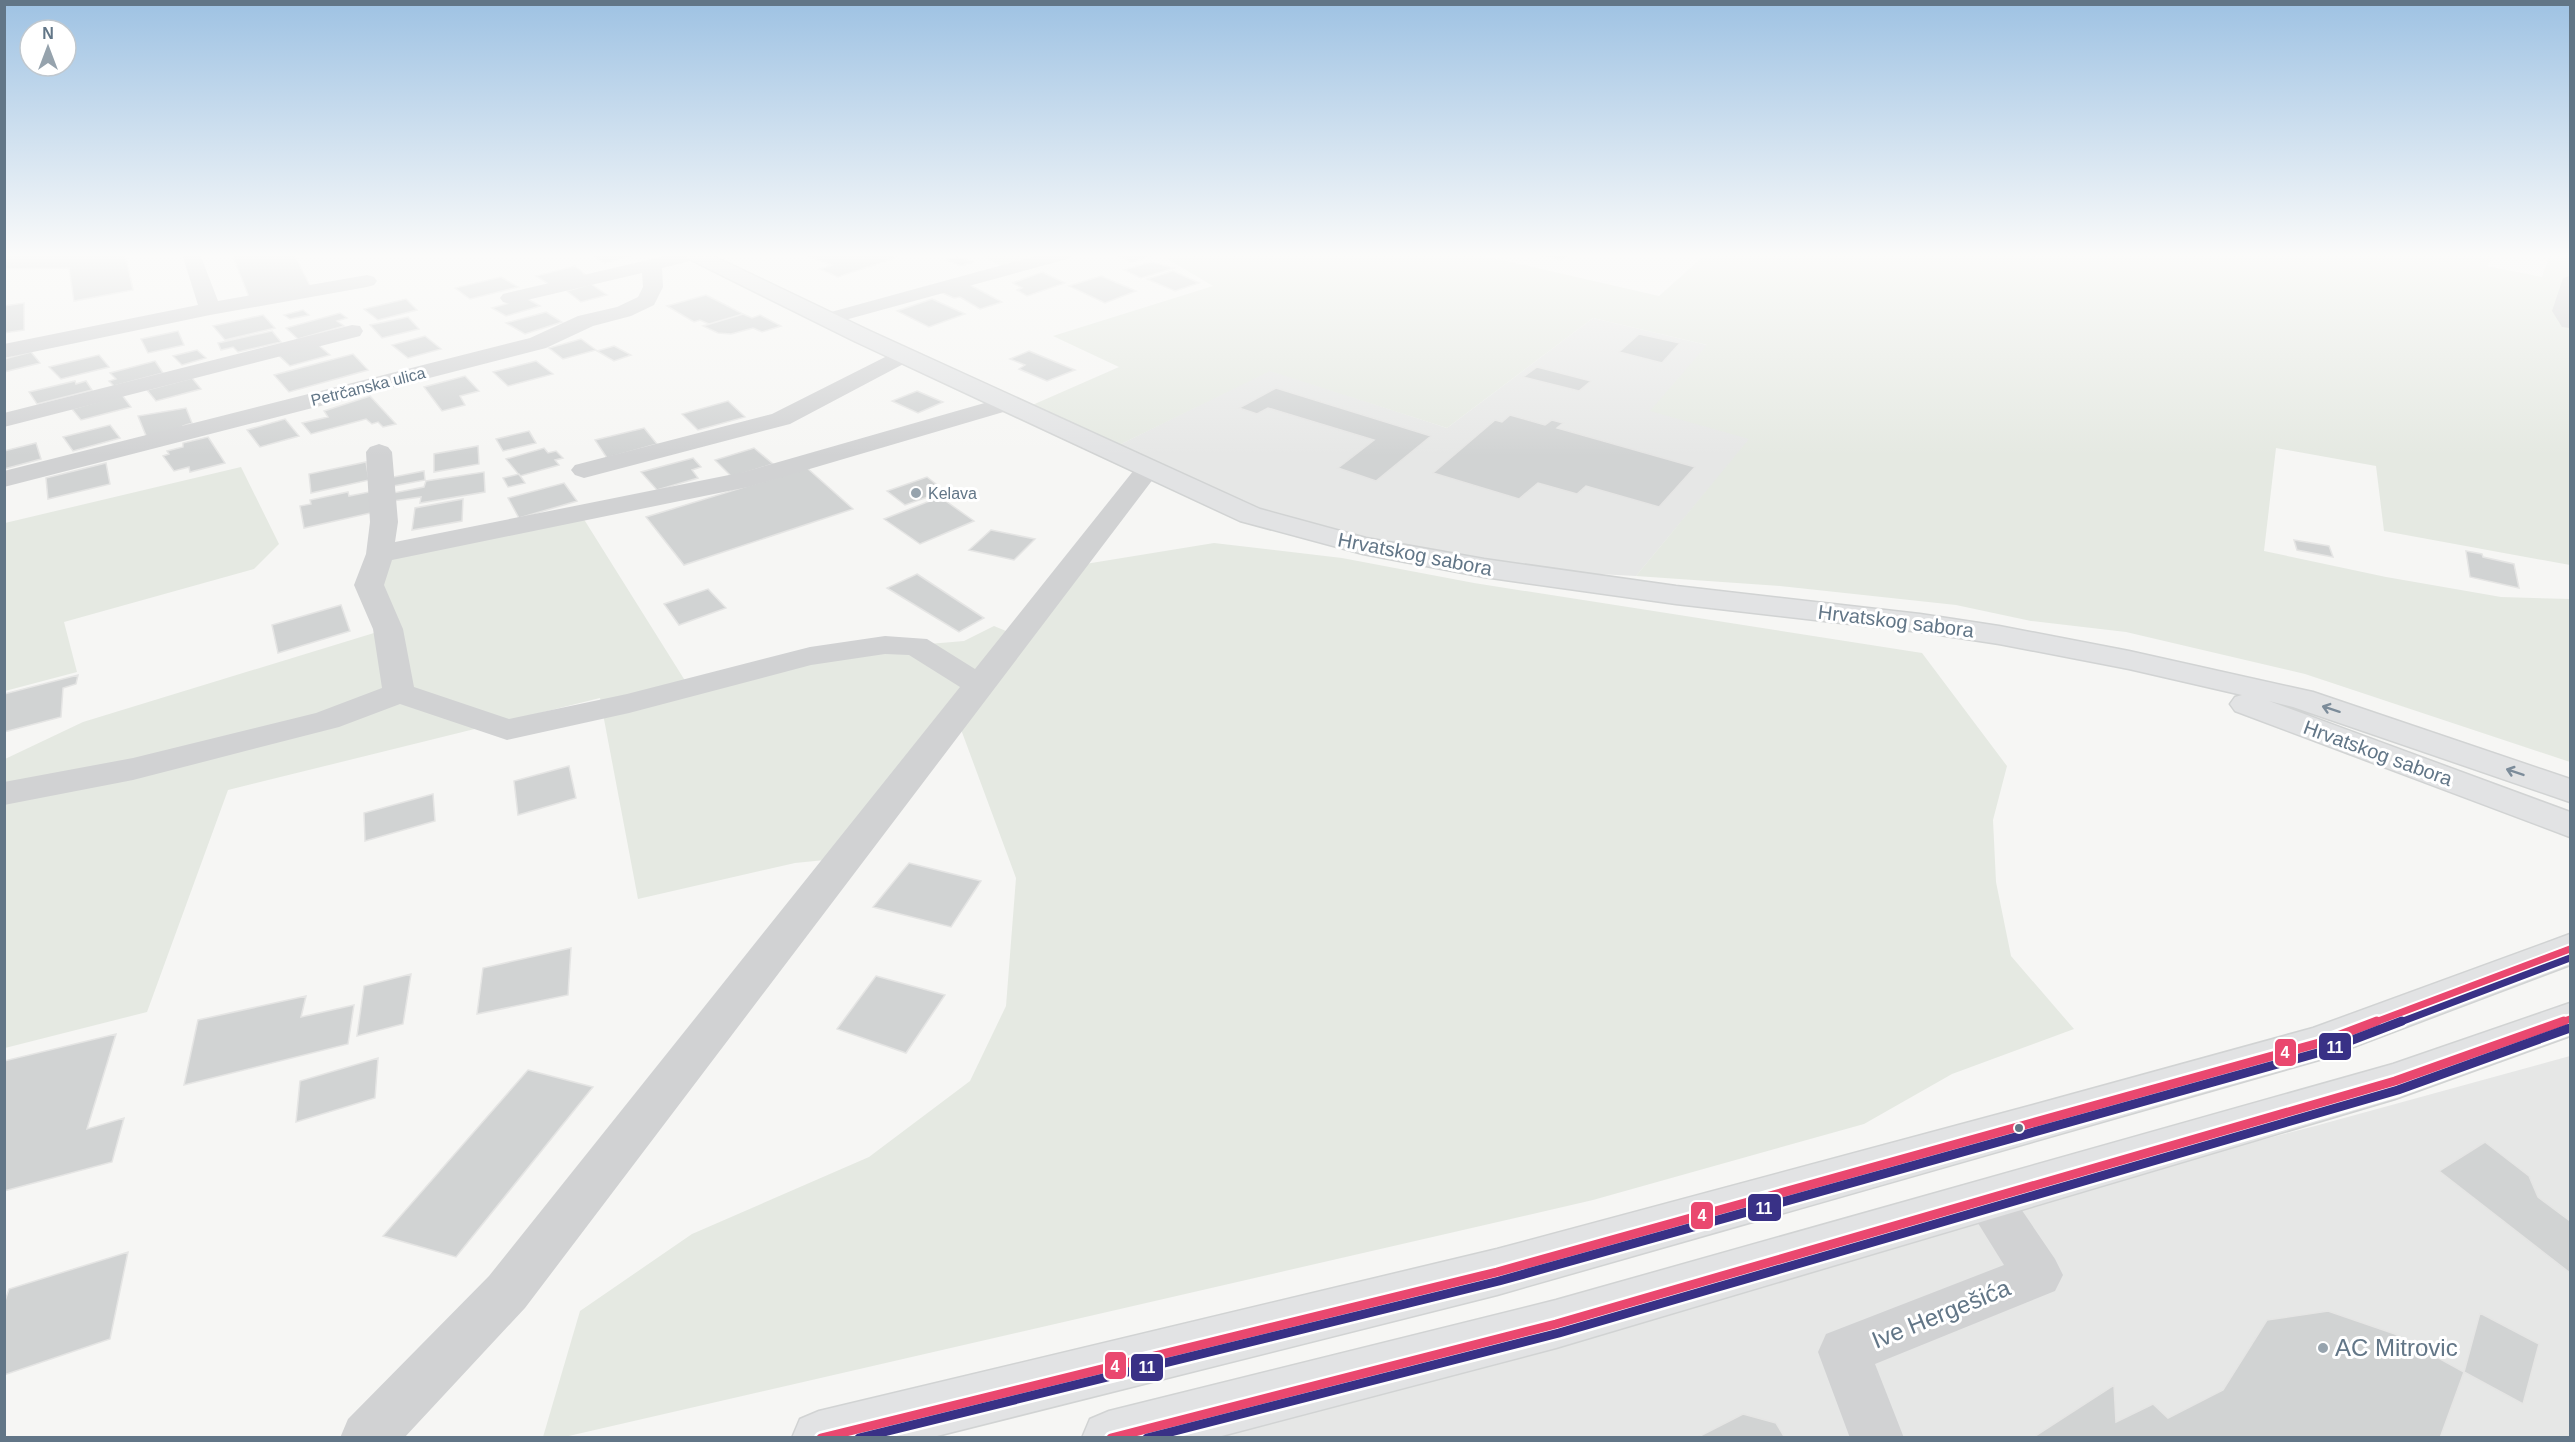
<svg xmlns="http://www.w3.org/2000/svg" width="2575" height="1442" font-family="Helvetica,sans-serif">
  <rect width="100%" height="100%" fill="#f6f6f4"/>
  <!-- built -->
  <path fill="#e6e7e6" d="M1593,318L1707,345L1750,439L1636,576L1484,568L1310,532L1107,451L1270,370L1447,428Z
    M2570,1056V1437L1108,1438L2315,1126Z"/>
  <!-- green -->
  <path fill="#e5e9e2" d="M976,254H1066L1008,269Z
    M1159,254H1476L1659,296L1706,254H2495L2487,266L2542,277L2550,254H2570V565L2384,531L2376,466L2276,448L2264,551L2386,577L2501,597L2570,599V762L2305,674L2126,632L2031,621L1956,605L1780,586L1636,576L1749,439L1650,411L1707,345L1593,318L1447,428L1270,371L1107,451L1021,410L1119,367L1053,336L1213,286Z
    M241,467L279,544L254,569L64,622L77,672L5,691V523Z
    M580,513L689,687L835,652L964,641L994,626L1018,636L1073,566L1214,543L1342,558L1474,583L1922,653L2007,766L1993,820L1996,882L2011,956L2074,1029L1952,1074L1864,1124L1593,1200L560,1438L543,1437L580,1311L692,1234L869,1157L970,1081L1006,1006L1016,878L956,716L845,858L795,863L638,899L600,698L228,790L147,1012L5,1048V759L83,722L387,629L380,554Z"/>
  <!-- building -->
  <path fill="#d1d3d3" stroke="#e5e5e4" stroke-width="1.5" d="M11,254H125L133,290L74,301L69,268L4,269V258Z
    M232,254H294L310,286L249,297Z
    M588,254H627L632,256L605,263Z
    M801,254H890L898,257L838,277L820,269L832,265Z
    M1112,254H1145L1152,256L1132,262Z
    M1531,254H1569L1562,260Z
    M958,256L973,262L961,266L946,260Z
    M1151,262L1174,268L1141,278L1124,270Z
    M575,266L587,276L550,285L536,276Z
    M1173,271L1199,283L1175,291L1147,279Z
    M1042,272L1065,283L1027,296L1017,290L1022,288L1013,283Z
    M1101,276L1136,291L1105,303L1069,286Z
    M501,277L518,287L470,299L455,288Z
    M591,284L607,295L581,302L567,291Z
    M968,284L1002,302L980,309L960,297L954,298L940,292Z
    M706,295L743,314L709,324L700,320L694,322L667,306Z
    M526,298L540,306L506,316L492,308Z
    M406,299L417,310L378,320L364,309Z
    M932,299L965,314L929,327L897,311Z
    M24,303V330L4,333V306Z
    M303,310L309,315L290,319L284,315Z
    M546,312L562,322L525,334L506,323Z
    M340,313L347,318L337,321L344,326L298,339L286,328Z
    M743,314L752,318L760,315L781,326L762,332L753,328L731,334L718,333L703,326Z
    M263,315L275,328L225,340L213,326Z
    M408,317L419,329L382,338L370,325Z
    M178,331L184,345L148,353L141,339Z
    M272,331L281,342L238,352L233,347L221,350L218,343Z
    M1639,334L1680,343L1662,363L1619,352Z
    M425,336L441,349L408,358L392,345Z
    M581,339L596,350L563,359L549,348Z
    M317,344L330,355L290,366L277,354Z
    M614,346L631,355L614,361L597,351Z
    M197,350L206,358L182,365L173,356Z
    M1029,351L1075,370L1047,381L1019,369L1025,365L1010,359Z
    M31,352L40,363L4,372V359Z
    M353,354L368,370L289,392L274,375Z
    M99,355L109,367L61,379L49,367Z
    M155,361L163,373L114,386L109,381L116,379L110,373Z
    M536,361L553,374L508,386L493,372Z
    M1537,367L1591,381L1579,391L1523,377Z
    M465,376L479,391L460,396L465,405L442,411L424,387Z
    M192,378L201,389L156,401L147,390Z
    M75,381L76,384L86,381L92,390L37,404L29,392Z
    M1276,388L1431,436L1376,481L1338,468L1374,440L1268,408L1257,414L1239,408Z
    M917,391L943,402L918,413L892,401Z
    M122,395L131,407L81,420L72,409Z
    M370,396L396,424L383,427L378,422L372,424L366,419L311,434L302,423L328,417L324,411Z
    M728,401L745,417L698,430L682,414Z
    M186,408L192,423L183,426L184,429L147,438L138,416Z
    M1510,415L1545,425L1552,420L1563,423L1557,428L1695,467L1659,507L1586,486L1577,494L1538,483L1519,499L1433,473L1495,420L1502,422Z
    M285,419L299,436L260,447L247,430Z
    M110,425L120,438L73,451L63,437Z
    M644,428L657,444L607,458L595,440Z
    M529,431L536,443L503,451L496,439Z
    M208,437L225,463L190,472L189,467L174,471L163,456L169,454L167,451L183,447V443Z
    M36,443L41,459L4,469V451Z
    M478,446L479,464L434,472V454Z
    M544,448L548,453L556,451L563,458L555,460L559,465L520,476L506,459Z
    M754,448L773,464L732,477L715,460Z
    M693,458L701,467L692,470L698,478L657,490L641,472Z
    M366,462L369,480L311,493L309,474Z
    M106,463L110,484L48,499L46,478Z
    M807,468L853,509L684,565L646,517Z
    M424,471L425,480L388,487V478Z
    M484,472L485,492L420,503L421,497L393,501V493L424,487L426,481Z
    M519,474L525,483L508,487L503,478Z
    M927,477L945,491L905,505L887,491Z
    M564,483L577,501L519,518L508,498Z
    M348,492L349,496L369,492L375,512L304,528L300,506L311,504L310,500Z
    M940,497L974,521L920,544L884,519Z
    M463,499L462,521L412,530L415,508Z
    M991,530L1035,539L1014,560L969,550Z
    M2294,540L2329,546L2333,557L2297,550Z
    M2466,551L2482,554L2483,557L2514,564L2519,588L2470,577Z
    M917,574L984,618L959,632L887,588Z
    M708,589L726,608L679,625L664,604Z
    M341,605L350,631L278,653L272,625Z
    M78,675L76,684L63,688L61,717L4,732V694Z
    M569,766L576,798L518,815L514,781Z
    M433,794L435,821L365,841L364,813Z
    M909,863L981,881L951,927L873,907Z
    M571,948L568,995L477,1014L483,968Z
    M411,974L403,1024L357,1036L364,986Z
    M876,976L945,995L906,1053L837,1029Z
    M306,996L301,1017L354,1005L348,1044L184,1085L198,1020Z
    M116,1034L87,1129L124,1118L112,1162L4,1191V1061Z
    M378,1058L375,1098L296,1122L300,1081Z
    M528,1070L593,1087L456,1257L383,1236Z
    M2485,1142L2529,1176L2538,1197L2570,1221V1273L2439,1171Z
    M128,1252L110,1339L4,1375V1304L9,1289Z
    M2328,1311L2395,1334L2464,1372L2440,1438H2032L2114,1385L2116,1422L2153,1404L2168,1418L2223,1390L2267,1320Z
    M2480,1313L2539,1344L2523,1404L2464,1372Z
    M1743,1414L1776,1423L1785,1438H1696Z"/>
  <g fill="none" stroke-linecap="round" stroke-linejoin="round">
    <defs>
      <path id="major" d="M684,254H709L870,331L1260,509L1366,538L1484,559L1676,586L1920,614L1999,626L2129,651L2313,692L2570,779V802L2293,707L2269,701L2570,812V837L2235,711L2230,704L2235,697L2242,695L2129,669L1999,644L1920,632L1676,604L1484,577L1363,554L1240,521L854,341L687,258Z
        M2570,934V965L2319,1060L1497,1295L929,1438H792L800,1419L819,1411L1497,1249L2033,1105L2313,1028Z
        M2570,1003V1036L2395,1099L1556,1348L1214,1438H1082L1090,1419L1109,1411L1556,1300L2393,1064Z"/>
    </defs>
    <!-- major casing -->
    <use href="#major" stroke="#d1d3d3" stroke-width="3"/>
    <!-- minor -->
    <path fill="#d1d2d3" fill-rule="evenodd" d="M182,254H200L218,301L367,275L374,277L377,281L374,285L367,287L210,315L4,358V344L198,305Z
      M673,254H705L702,258L662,268L663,287L654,305L631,316L593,326L546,348L4,487V471L530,338L578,316L617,307L638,297L643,287L642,273L510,304L503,302L500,298L503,294Z
      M1043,254H1074L1071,258L834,323L827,325L820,323L816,319L820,315Z
      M2570,276V328L2562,327L2552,311L2563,278Z
      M352,325L360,326L363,331L360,336L4,427V413Z
      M903,348L911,350L914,355L911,360L790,424L584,478L575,475L571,470L575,465L772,414Z
      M1009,396L1017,398L1021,403L1017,408L748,487L392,560L384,585L403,629L414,687L509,719L627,694L810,647L885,636L927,639L975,669L1138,465L1147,462L1156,465L1160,470L525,1308L404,1438H340L348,1419L489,1276L960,687L909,655L885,654L811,665L629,713L507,740L400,704L339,727L133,780L4,805V782L133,758L316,713L382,688L373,629L354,585L366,554L370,522L366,452L370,447L379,444L388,447L392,452L398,522L395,542L744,472Z
      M1987,1178L2004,1184L2055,1259L2063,1275L2055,1291L1875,1364L1904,1438H1850L1818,1352L1826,1334L2004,1265L1963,1199L1970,1184Z"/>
    <!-- major -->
    <use href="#major" fill="#e2e3e4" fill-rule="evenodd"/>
    <defs>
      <path id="bus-1-far1" d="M2373,1023L2570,949
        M2559,1023L2570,1019"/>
      <path id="bus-1" d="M821,1438L1497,1272L2319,1043L2377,1021
        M1111,1438L1556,1324L2395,1081L2564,1021"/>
      <path id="bus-2-far1" d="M2398,1023L2570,958"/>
      <path id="bus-2" d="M859,1438L1499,1281L2321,1052L2402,1021
        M1147,1438L1559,1333L2398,1090L2570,1028"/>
    </defs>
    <!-- bus-1-far1 casing -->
    <use href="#bus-1-far1" stroke="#fff" stroke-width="11"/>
    <!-- bus-1 casing -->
    <use href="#bus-1" stroke="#fff" stroke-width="14"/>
    <!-- bus-2-far1 casing -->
    <use href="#bus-2-far1" stroke="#fff" stroke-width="11"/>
    <!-- bus-2 casing -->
    <use href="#bus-2" stroke="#fff" stroke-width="14"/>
    <!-- bus-1-far1 -->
    <use href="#bus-1-far1" stroke="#ea486f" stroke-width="7"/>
    <!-- bus-1 -->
    <use href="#bus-1" stroke="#ea486f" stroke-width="9"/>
    <!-- bus-2-far1 -->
    <use href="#bus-2-far1" stroke="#393186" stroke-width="7"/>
    <!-- bus-2 -->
    <use href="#bus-2" stroke="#393186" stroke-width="9"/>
  </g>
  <!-- one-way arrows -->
  <defs><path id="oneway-shaft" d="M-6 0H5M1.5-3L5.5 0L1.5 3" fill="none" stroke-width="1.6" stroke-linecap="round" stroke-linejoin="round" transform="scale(1.5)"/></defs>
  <g stroke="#7c8c9a">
    <use href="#oneway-shaft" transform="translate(2331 709) rotate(-162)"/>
    <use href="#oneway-shaft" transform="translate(2515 772) rotate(-161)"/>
  </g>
  <!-- sky -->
  <linearGradient id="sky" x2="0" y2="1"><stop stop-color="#9ec2e3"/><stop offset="0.56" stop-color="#fbfbfa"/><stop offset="1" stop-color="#fbfbfa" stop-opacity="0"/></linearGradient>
  <rect width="2575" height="456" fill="url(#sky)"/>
  <!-- markers -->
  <g fill="#96a3ad" stroke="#fff" stroke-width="2">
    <circle cx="916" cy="493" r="6"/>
    <circle cx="2323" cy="1348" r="6"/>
  </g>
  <circle fill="#627687" stroke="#fff" stroke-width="2" cx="2019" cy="1128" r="5"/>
  <g text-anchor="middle" stroke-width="6" stroke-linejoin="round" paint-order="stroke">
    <!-- far-street labels -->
    <g font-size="16" fill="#627687" stroke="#fff">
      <text transform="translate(368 386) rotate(-14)" y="6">Petrčanska ulica</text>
    </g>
    <!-- far-poi labels -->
    <g font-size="16" fill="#627687" stroke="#fff" text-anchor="start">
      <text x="928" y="499">Kelava</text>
    </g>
    <!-- street labels -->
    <g font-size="20" fill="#627687" stroke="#fff">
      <text transform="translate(1415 554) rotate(11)" y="7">Hrvatskog sabora</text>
      <text transform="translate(1896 621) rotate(7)" y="7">Hrvatskog sabora</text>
      <text transform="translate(2378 753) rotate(20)" y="7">Hrvatskog sabora</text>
    </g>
    <!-- near-street labels -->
    <g font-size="24" fill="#627687" stroke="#fff">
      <text transform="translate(1941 1314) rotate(-22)" y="8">Ive Hergešića</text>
    </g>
    <!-- near-poi labels -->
    <g font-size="24" fill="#627687" stroke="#fff" text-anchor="start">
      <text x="2335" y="1356">AC Mitrovic</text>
    </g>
  </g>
  <g stroke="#fff" stroke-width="2">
    <rect x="2318" y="1032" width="34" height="29" rx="6" fill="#393186"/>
    <rect x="2274" y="1038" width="23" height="29" rx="6" fill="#ea486f"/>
    <rect x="1747" y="1193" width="35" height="29" rx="6" fill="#393186"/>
    <rect x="1690" y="1201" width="24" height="29" rx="6" fill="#ea486f"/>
    <rect x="1104" y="1351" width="23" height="29" rx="6" fill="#ea486f"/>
    <rect x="1130" y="1353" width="34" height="29" rx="6" fill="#393186"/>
  </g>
  <g font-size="16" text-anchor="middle" font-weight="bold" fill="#fff">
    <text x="2335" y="1053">11</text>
    <text x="2285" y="1058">4</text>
    <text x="1764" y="1214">11</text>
    <text x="1702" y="1221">4</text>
    <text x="1115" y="1372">4</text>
    <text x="1147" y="1373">11</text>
  </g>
  <!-- border -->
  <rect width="2575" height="1442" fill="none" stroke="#627687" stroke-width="12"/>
  <!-- north arrow -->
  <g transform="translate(48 48)"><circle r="28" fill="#ffffff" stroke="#c0c8cf" stroke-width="1.5"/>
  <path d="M0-4.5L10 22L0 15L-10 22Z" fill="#96a3ad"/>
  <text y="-9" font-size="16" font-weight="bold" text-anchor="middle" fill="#627687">N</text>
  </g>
</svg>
